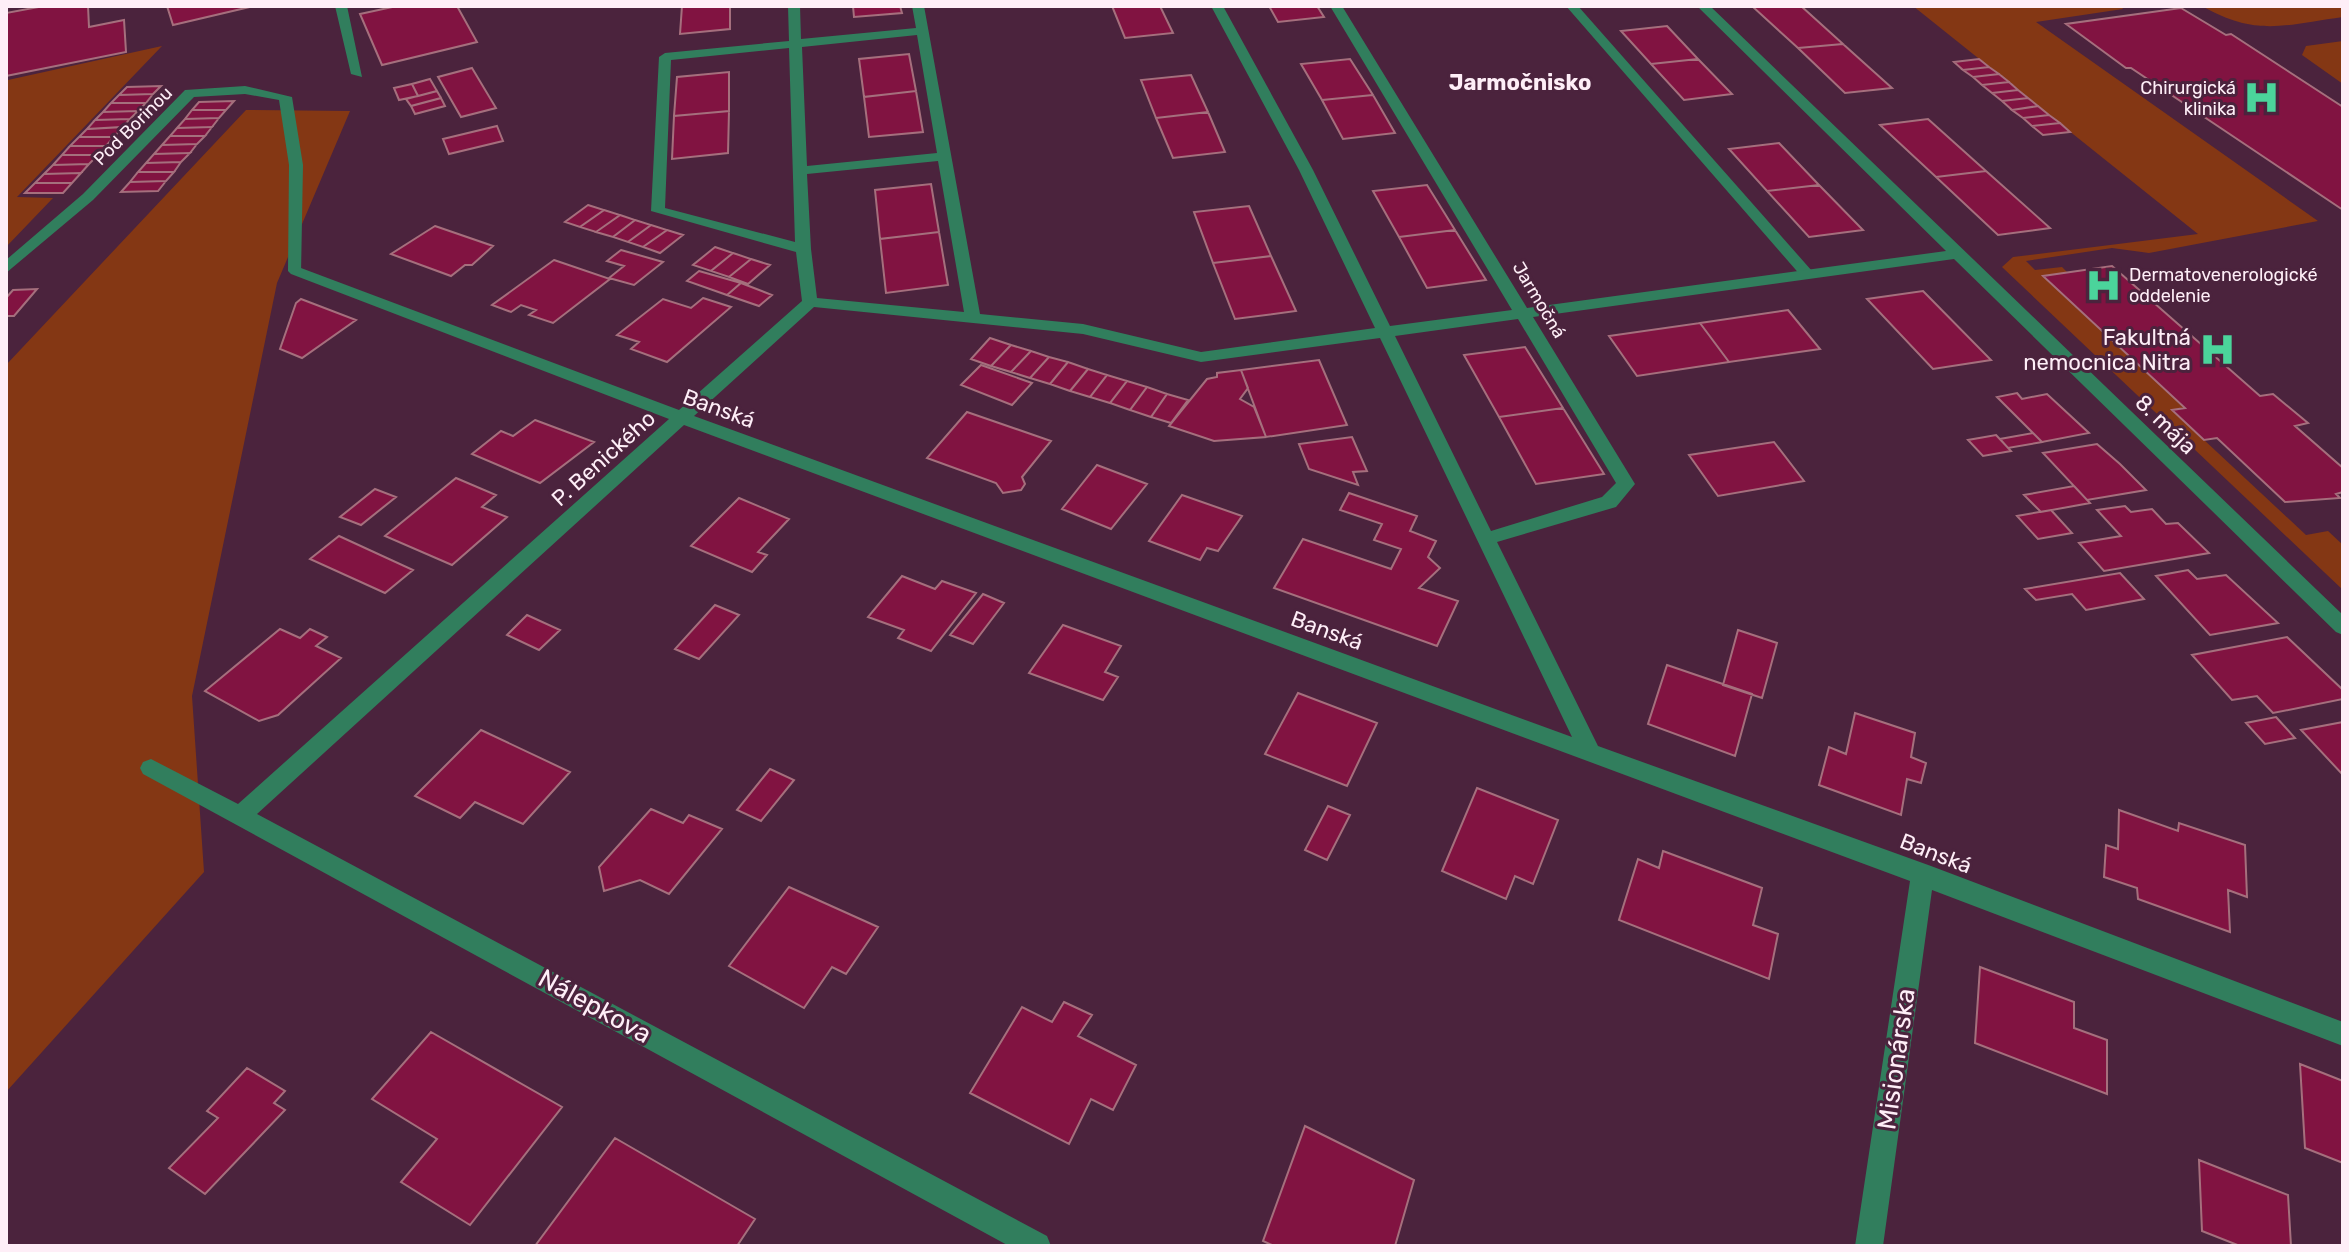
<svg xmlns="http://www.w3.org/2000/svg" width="2349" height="1252" font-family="Rubik,sans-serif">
  <rect width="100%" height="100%" fill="#4b233d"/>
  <!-- green -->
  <path fill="#843714" d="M1913,6H2121L2123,9L2036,22L2318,221L2149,253L2112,248L2026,261L2035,270L2062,267L2068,273L2044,277L2185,408L2173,411L2306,535L2328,531L2343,545V590L2002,267L2013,257L2198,234Z
    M2202,6H2343V17C2285,25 2256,37 2202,6Z
    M2343,41V84L2302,55L2306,46Z
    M162,46L17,197L53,198L6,247L8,80Z
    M246,110L350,111L277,283L192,696L204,872L6,1092V365Z"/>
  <!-- building -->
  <path fill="#811341" stroke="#a56f7d" stroke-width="2" d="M44,6H88L89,27L124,20L126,52L6,76V13Z
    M167,6H254L173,25Z
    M397,6H457L477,42L382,65L360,14Z
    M682,6H730V29L680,34Z
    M853,6H900L902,13L854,17Z
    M1112,6H1160L1173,33L1125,38Z
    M1269,6H1317L1324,17L1278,22Z
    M1801,6L1843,44L1798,48L1753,7Z
    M2181,8L2226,35L2231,34L2343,107V210L2131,68H2126L2066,24Z
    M1667,26L1698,59L1651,64L1621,31Z
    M1843,44L1892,88L1845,93L1798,48Z
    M909,54L916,91L864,97L859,59Z
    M1350,59L1373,95L1322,100L1301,64Z
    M1698,59L1732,94L1684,100L1651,64Z
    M1979,59L1989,67L1963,70L1954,62Z
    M1989,67L1999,74L1973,77L1963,70Z
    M472,68L496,108L461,117L438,77Z
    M729,72V111L674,116L677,77Z
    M1999,74L2009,82L1982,85L1973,77Z
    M1191,75L1208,112L1156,118L1141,80Z
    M430,79L437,91L418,96L412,84Z
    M2009,82L2018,90L1992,93L1982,85Z
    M412,84L418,96L399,100L394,88Z
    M161,86L153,94L119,95L127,87Z
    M2018,90L2028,98L2002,101L1992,93Z
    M437,91L441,98L411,106L406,99Z
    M916,91L923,132L869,137L864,97Z
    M153,94L146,103H111L119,95Z
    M1373,95L1395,133L1343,139L1322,100Z
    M441,98L445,106L415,114L411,106Z
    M2028,98L2038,106L2012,110L2002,101Z
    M234,101L226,110H192L199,102Z
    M111,103H146L138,111L103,112Z
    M2038,106L2049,115L2023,118L2012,110Z
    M192,110H226L219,118L185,119Z
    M138,111L130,119L95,120L103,112Z
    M729,111L728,153L672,159L674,116Z
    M1208,112L1225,152L1173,158L1156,118Z
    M2049,115L2060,123L2032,126L2023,118Z
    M219,118L212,127L177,128L185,119Z
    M130,119L123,127L87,129L95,120Z
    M1928,119L1986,171L1936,177L1880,125Z
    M2060,123L2070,132L2043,135L2032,126Z
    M497,126L503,141L449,154L443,139Z
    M123,127L114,137H79L87,129Z
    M212,127L205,136H170L177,128Z
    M170,136H205L197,144L162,145Z
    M79,137H114L106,146H70Z
    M1779,143L1819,185L1767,191L1729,149Z
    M197,144L190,153L154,154L162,145Z
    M70,146H106L98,155H62Z
    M190,153L181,162L146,163L154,154Z
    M62,155H98L89,164L53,165Z
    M181,162L174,172H138L146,163Z
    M89,164L81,173L44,174L53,165Z
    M1986,171L2050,228L1998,235L1936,177Z
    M138,172H174L166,181L130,182Z
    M81,173L72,183H35L44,174Z
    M166,181L158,191L121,192L130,182Z
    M35,183H72L63,193H25Z
    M931,184L939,232L880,239L875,190Z
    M1427,185L1455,230L1399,237L1373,191Z
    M1819,185L1863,230L1809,237L1767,191Z
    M588,205L604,210L580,227L565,222Z
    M1249,206L1271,256L1213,263L1194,212Z
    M604,210L620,215L596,232L580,227Z
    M620,215L635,220L613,237L596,232Z
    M635,220L651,225L628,242L613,237Z
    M651,225L667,230L643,247L628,242Z
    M435,226L493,246L472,265H465L451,276L391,254Z
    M667,230L683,235L660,253L643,247Z
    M1455,230L1486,280L1427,288L1399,237Z
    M939,232L948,285L886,293L880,239Z
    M715,247L733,253L711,271L693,265Z
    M621,250L663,262L634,285L609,278L624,266L607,261Z
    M733,253L751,259L729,277L711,271Z
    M1271,256L1296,311L1235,319L1213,263Z
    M751,259L770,265L748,284L729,277Z
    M554,260L610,279L553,323L529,315L536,310L521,305L511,312L492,305Z
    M2112,266L2260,396L2273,394L2308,423L2295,426L2343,468V492L2336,494L2340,498L2285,502L2217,438L2204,440L2172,410L2185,408L2043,276Z
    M699,271L741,283L727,295L687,281Z
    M741,283L772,295L759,306L727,295Z
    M37,289L14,316H6V298L13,290Z
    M1923,291L1991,360L1933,369L1867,299Z
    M703,298L731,307L667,362L631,349L639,342L617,335L663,299L691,308Z
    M301,299L356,320L302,358L280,349L296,303Z
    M1788,310L1820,349L1729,362L1700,323Z
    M1700,323L1729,362L1637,376L1609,336Z
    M990,338L1011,345L991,366L971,359Z
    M1011,345L1031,351L1011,372L991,366Z
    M1525,347L1563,408L1499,417L1464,355Z
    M1031,351L1049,357L1030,378L1011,372Z
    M1049,357L1068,362L1050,384L1030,378Z
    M1319,360L1347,425L1266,437L1241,370Z
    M1068,362L1088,369L1070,391L1050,384Z
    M981,365L1032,383L1012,405L961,385Z
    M1088,369L1107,375L1090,397L1070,391Z
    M1241,370L1248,388L1240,399L1254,407L1266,437L1214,441L1169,426L1207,379L1217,377V373Z
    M1107,375L1127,381L1110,403L1090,397Z
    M1127,381L1147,387L1130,410L1110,403Z
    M1147,387L1167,394L1151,417L1130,410Z
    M2017,393L2022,399L2047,394L2089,433L2042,442L1997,397Z
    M1167,394L1188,400L1171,423L1151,417Z
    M1563,408L1604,474L1536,484L1499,417Z
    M967,412L1051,441L1022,477L1025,484L1021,490L1003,493L996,483L927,458Z
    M535,420L594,442L540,483L472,454L501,431L513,436Z
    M2033,433L2042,442L2008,448L2000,439Z
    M1996,435L2011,451L1983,456L1968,440Z
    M1352,437L1367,471L1353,472L1358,485L1309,469L1299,444Z
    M1774,442L1804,481L1718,496L1689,455Z
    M2097,444L2120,464L2146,490L2087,500L2043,453Z
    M1097,465L1147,484L1111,529L1062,509Z
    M456,478L496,495L482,507L507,517L452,565L385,536Z
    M2074,486L2090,503L2041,512L2024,495Z
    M375,489L396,497L361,525L340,517Z
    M1349,493L1417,516L1410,531L1436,541L1428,557L1440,568L1419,588L1458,601L1437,646L1274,588L1303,539L1391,569L1401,549L1374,540L1382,524L1340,510Z
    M1182,495L1242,516L1218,551L1207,548L1200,560L1149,541Z
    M739,498L789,519L758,552L767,555L752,572L691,546Z
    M2125,506L2131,512L2152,509L2166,524L2178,523L2209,553L2104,571L2079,543L2121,536L2097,510Z
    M2051,510L2072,533L2038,539L2017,516Z
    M339,536L413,570L385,593L310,559Z
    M2188,570L2197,579L2226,575L2278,623L2210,635L2156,576Z
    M2120,573L2144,599L2086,610L2072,594L2036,600L2025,589Z
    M902,576L935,589L942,581L976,593L931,651L898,638L904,630L868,617Z
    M983,594L1004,603L973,644L950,635Z
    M715,605L739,615L699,659L675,649Z
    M527,615L560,630L539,650L507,635Z
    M1063,625L1121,646L1105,672L1118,677L1103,700L1029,673Z
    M280,629L300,638L310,629L327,637L316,646L341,658L278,715L259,721L205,691Z
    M1738,630L1777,643L1762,698L1723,685Z
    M2287,637L2343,690V699L2273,713L2257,696L2232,700L2192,655Z
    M1667,665L1752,694L1735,756L1648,724Z
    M1298,693L1377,723L1347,786L1265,754Z
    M1855,713L1915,733L1911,757L1926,763L1921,783L1907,779L1901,815L1819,785L1829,747L1846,754Z
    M2276,717L2295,738L2265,744L2246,723Z
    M2343,722V775L2301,730Z
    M481,730L570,772L523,824L475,802L460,818L415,796Z
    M770,769L794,780L761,821L737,810Z
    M1477,788L1558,820L1533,884L1515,876L1506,899L1442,871Z
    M1328,806L1350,815L1327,860L1305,850Z
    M651,809L683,823L689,815L722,829L669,894L640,880L604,891L599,867Z
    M2119,810L2178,831L2179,823L2245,845L2247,897L2228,890L2230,932L2138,899L2137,888L2104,877L2106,845L2118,849Z
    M1663,851L1762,888L1753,925L1778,934L1769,979L1619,920L1638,859L1659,868Z
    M789,887L878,927L846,974L832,967L804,1008L729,966Z
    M1980,967L2074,1002V1028L2107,1040V1094L1975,1043Z
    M1064,1002L1092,1015L1078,1036L1136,1065L1113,1110L1091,1099L1069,1144L970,1093L1022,1007L1052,1022Z
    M431,1032L562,1107L470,1225L401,1182L437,1139L372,1099Z
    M2300,1064L2343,1081V1163L2305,1148Z
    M247,1068L285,1091L274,1103L285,1110L205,1194L169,1168L218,1118L207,1111Z
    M1305,1126L1414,1180L1395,1246H1274L1263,1241Z
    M615,1138L755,1219L737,1246H535Z
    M2199,1160L2288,1195L2291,1246H2240L2202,1231Z"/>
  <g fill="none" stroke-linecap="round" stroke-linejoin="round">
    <!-- service -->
    <path fill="#317e5d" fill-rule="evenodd" d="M1566,6H1578L1812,271V277H1802Z
      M245,86L292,97L303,165L301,274H291L288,271L289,165L279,100L245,94L194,97L93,200L6,273V260L83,194L185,90Z"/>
    <!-- minor -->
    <path fill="#317e5d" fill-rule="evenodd" d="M335,6H347L362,77L351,74Z
      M788,6H800L801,39L916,28L912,6H924L980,314L1083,324L1201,352L1375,328L1299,170L1211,6H1223L1313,170L1390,326L1512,310L1330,6H1342L1527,308L1946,251L1697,6H1710L2343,615V635L2336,632L1954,259L1533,317L1635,484L1616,507L1497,542L1598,746L1931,866L2343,1022V1046L1932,890L1883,1246H1855L1910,881L684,425L257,814L1047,1236L1051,1246H1009L143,774L140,768L143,762L151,759L238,804L669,419L291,274V268H301L679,410L802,301L796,252L651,211L659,57L665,53L789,41ZM917,35L937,153L807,166L802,47ZM789,48L795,242L665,208L671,60ZM938,161L964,312L817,298L811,249L807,174ZM814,307L1083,334L1201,362L1380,338L1572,737L694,416ZM1518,319L1616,483L1602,497L1491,531L1395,336Z"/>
  </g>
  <!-- icons -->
  <defs>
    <symbol id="hospital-bare" viewBox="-9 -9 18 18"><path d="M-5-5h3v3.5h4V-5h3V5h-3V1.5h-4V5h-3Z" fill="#4bd49b" stroke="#4b233d" stroke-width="2.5" paint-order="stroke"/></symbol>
  </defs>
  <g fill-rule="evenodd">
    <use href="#hospital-bare" x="2236" y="72" width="51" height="51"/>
    <use href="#hospital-bare" x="2078" y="260" width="51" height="51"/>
    <use href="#hospital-bare" x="2192" y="324" width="51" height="51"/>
  </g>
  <g text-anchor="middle" stroke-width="6" stroke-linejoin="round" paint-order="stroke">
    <!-- far-poi labels -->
    <g font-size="18" fill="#feeef7" stroke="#4b233d" text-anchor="end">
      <text x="2236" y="94">Chirurgická<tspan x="2236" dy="21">klinika</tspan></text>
      <text x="2129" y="281" text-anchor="start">Dermatovenerologické<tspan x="2129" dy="21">oddelenie</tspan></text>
    </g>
    <!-- far-street labels -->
    <g font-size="18" fill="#feeef7" stroke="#4b233d">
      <text transform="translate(133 126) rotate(-45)" y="6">Pod Borinou</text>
      <text transform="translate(1539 300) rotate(59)" y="6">Jarmočná</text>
    </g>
    <!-- far-quarter labels -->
    <g font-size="22" font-weight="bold" fill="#feeef7" stroke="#4b233d">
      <text x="1520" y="90">Jarmočnisko</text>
    </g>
    <!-- poi labels -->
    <g font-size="22" fill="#feeef7" stroke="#4b233d" text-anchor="end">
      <text x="2191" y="345">Fakultná<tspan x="2191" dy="25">nemocnica Nitra</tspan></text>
    </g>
    <!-- street labels -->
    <g font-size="22" fill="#feeef7" stroke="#4b233d">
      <text transform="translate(719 408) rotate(20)" y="8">Banská</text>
      <text transform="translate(2166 424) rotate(44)" y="8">8. mája</text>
      <text transform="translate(603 458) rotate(-42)" y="8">P. Benického</text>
      <text transform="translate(1327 630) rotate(20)" y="8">Banská</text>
      <text transform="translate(1936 853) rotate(21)" y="8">Banská</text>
    </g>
    <!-- near-street labels -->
    <g font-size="26" fill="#feeef7" stroke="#4b233d">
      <text transform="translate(595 1006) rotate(29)" y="9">Nálepkova</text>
      <text transform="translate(1896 1059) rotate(-82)" y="9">Misionárska</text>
    </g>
  </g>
  <!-- border -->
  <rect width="2349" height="1252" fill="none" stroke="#feeef7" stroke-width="16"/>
</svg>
